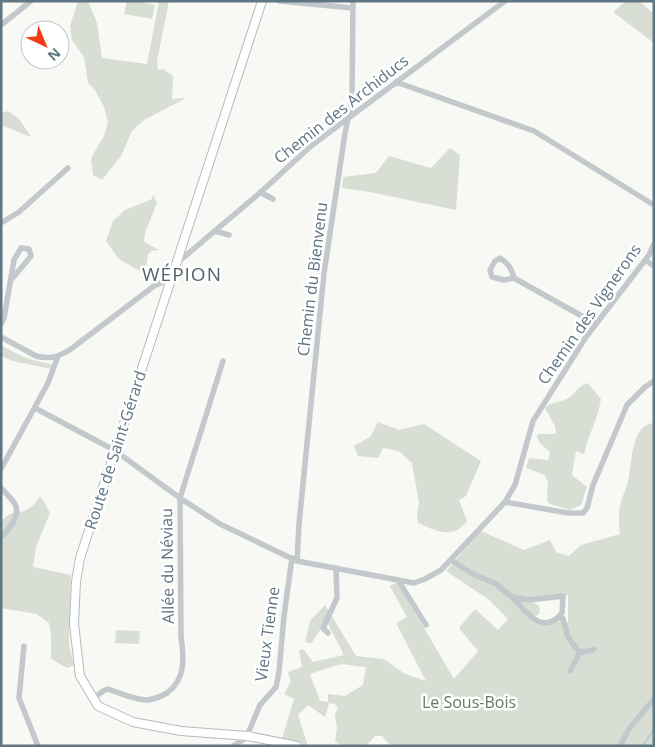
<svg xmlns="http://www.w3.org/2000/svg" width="655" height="747" font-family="'Open Sans',sans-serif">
  <rect width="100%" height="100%" fill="#f8f8f4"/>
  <!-- green -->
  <path fill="#d8ded3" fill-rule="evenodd" d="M78,1H88L97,23L102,58L147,64L159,1H169L157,61L158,70L163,69L173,76L172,99L186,98L144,120L132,131L121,156L102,180L93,175L91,158L104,136L108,123L104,107L95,90L88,83L84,57L72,40L70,26Z
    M127,1H136L155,5L152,19L124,14Z
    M626,1H639L654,14V43L613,12Z
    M8,111L20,120L31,137L1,125V113Z
    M450,148L460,155L456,210L370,192L342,188L343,177L376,173L389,156L431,168Z
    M153,194L157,203L145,233L144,242L159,250L152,251L148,254L145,274L119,259L106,241L113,221L125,210L152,199Z
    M1,345C17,355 32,361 51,364V369L13,361L1,356Z
    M588,383L601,399C598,419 588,435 584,454L576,451L572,475L587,487L581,505L570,510L550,504L547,501L548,482L545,475L526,468L529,458L548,460L550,452L540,443L537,437L538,434H556L555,426L545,408C551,402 558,403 567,399C574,396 576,387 588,383Z
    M378,422L399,430L424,424L481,461L466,496L459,500L467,521C453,540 436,531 418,523L417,515L419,503L412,463L399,451L383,448L378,458L358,456L354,446L370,437Z
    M654,423V746H391L382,736H375L366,746H343L335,742L337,729L335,715L338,708L335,704L329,703L325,717L308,705L298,715L308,746H297L281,742L294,699L284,694L291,681L288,672L302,667L299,650L303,649L313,662L344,655L326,620L312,643L305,642L310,621L325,605L356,656L384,659L405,674L426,681L396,623L407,617L390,586L397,582L454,679L478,651L459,628L475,609L498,630L508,619L488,599L446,571L481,531L524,550L550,540L556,552L569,556L581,545L620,534C619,525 618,515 620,506C622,496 628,486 629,476C632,460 632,424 654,423ZM568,595V623L560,616L542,623L533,618L539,614L540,607L530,600ZM341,664L366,667L363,685L345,696L328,694V702L320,701L310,674Z
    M40,497L43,500L50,513L36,547L33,567L71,575L69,645L74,665L67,668L51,659V636L49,623L37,614L1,608V522C12,508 19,516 31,507C34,505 37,500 40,497Z
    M116,630L140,631L139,644L115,643Z"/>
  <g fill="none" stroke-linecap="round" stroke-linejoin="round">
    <!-- stream -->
    <path stroke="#bccacf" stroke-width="2" d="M642,746L654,730"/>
    <defs>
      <path id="secondary" d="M262,1L80,558L76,582L74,624L80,676L98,706L133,722L181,731L248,736L297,746"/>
    </defs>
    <!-- secondary casing -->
    <use href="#secondary" stroke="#b4bcc0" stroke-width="10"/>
    <!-- minor -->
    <path stroke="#c2c8cb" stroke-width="5.5" d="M279,1L353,8
      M1,25L31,1
      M396,82L534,131L654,205
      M260,192L273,199
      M1,223L19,212L68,168
      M215,231L229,235
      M645,260L654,266
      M177,263L262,191L311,146L505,1
      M514,278C511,268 509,264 500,258L495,261L490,270L492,277L504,280L514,278L596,324
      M1,324L4,318L14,260L21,248L29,249L31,256L11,280
      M1,337L36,356C50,360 60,356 71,349L154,286L163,282L170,281
      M35,408L114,450L180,498L220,524L297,561L414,583L425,579L441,570L505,502L515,485L533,421L586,337L649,255L654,244
      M1,469L48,383L58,356
      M1,488C6,493 11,498 15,504C21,514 9,530 1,537
      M505,502L568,513H583L587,508L593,485L627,405L645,387L654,381
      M451,560L473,574L496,584L512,597L529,600L563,596L562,613C543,637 526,612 512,597
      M297,561L299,524L324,273L345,133L352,100L353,1
      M398,580L426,625
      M560,616L563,619L568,637L579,652C578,660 573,664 570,671
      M328,633L323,628L337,598L336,568
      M24,646L19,698L38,746
      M579,652L589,651L594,649
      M94,698L103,691L108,689C119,693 133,699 145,700C153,700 160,697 167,693C186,679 184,658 181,637L180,498L223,361
      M233,746L246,738L260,705L276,687L279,672L284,616L292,558
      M620,746L629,729L654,699"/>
    <!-- secondary -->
    <use href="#secondary" stroke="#fff" stroke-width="8"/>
  </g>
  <g text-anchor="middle" stroke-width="5" stroke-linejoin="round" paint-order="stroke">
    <!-- street labels -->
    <g font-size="16" fill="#607683" stroke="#fff">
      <text transform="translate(341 109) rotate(-38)" y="6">Chemin des Archiducs</text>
      <text transform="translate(312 279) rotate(-83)" y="6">Chemin du Bienvenu</text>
      <text transform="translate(589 314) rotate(-55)" y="6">Chemin des Vignerons</text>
      <text transform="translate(115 450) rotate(-72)" y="6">Route de Saint-Gérard</text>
      <text transform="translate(167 566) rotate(-91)" y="6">Allée du Néviau</text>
      <text transform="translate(267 634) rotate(-82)" y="6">Vieux Tienne</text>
    </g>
    <!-- park labels -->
    <g font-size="16" fill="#667a5f" stroke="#fff">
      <text x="469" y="708">Le Sous-Bois</text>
    </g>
    <!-- quarter labels -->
    <g font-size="19" letter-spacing="1" fill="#52636d" stroke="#fff">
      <text x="182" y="281">WÉPION</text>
    </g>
  </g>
  <!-- border -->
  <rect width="655" height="747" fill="none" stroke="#607683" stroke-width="5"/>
  <!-- north arrow -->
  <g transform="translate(45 45) rotate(136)"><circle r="24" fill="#ffffff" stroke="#bfc8cd"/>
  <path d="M0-4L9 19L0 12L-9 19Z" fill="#f63b17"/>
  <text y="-8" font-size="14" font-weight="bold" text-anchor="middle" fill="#607683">N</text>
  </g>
</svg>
